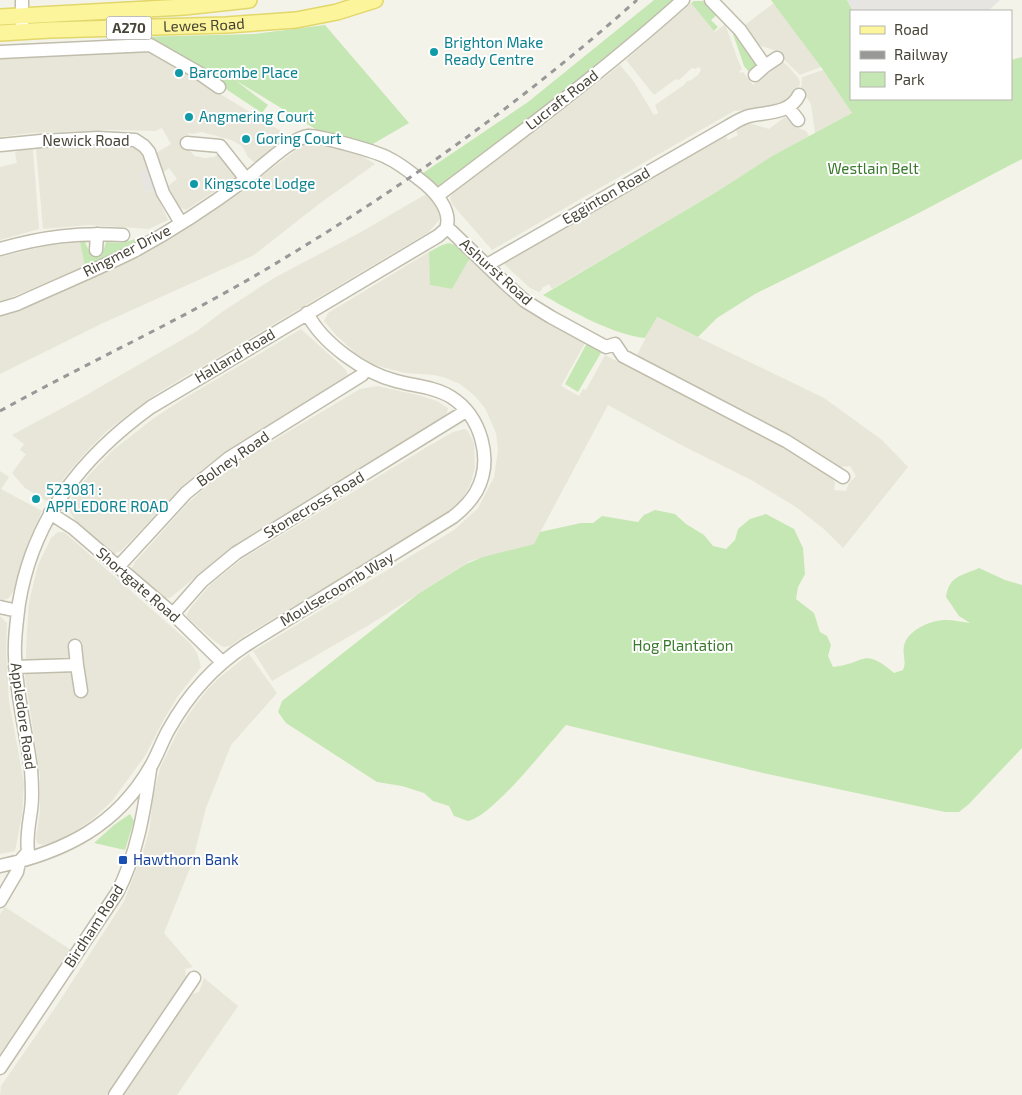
<svg xmlns="http://www.w3.org/2000/svg" width="1022" height="1095" font-family="'Exo 2',sans-serif">
  <rect width="100%" height="100%" fill="#f4f3e9"/>
  <!-- residential -->
  <path fill="#e8e6d8" d="M691,3L715,32L725,24L738,60L742,69L739,72L741,73L743,72L753,85L783,62L788,66L799,79L800,83L797,91L782,103L774,106L734,111L492,250L452,204L450,197L454,190L544,125L620,65L634,82L654,115L658,113L655,105L684,85L687,81L691,80L698,75L701,70L699,67L695,69L692,68L679,80L676,79L654,95L626,60Z
    M774,3L794,29L821,67L800,75L774,50L758,45L745,25Z
    M154,51L217,92L289,136L255,163L248,157L242,146L231,140L202,132L192,134L188,133V135L182,136L184,145L195,156L205,158L214,157L221,152L238,176L186,210L179,207L168,186L177,179L169,168L163,173L156,153L171,144L162,128L156,131L108,130L31,133L0,137V57Z
    M823,70L852,113L815,133L811,104L801,89L802,77Z
    M785,117L798,128L806,131L809,136L772,156L718,191L552,289L549,284L542,288V290L539,292L530,288L503,263L725,135L728,140L738,135L736,131L739,126L746,122L769,129Z
    M310,143H317L327,146L329,143L352,150L375,164L319,204L254,255L101,324L0,374V316L83,282L142,254L187,228L231,199L303,145Z
    M126,145L138,150L143,157L147,168L146,192L152,190L155,192L168,220L149,229L89,225L43,229L36,149Z
    M33,149L39,229L0,240V167L17,163L15,153L17,151Z
    M428,193L435,202L440,219L429,232L159,392L133,411L107,431L87,451L67,474L48,502L25,488L12,473L26,454L20,450L24,444L12,435L81,398L197,331L222,312L274,278L361,232Z
    M80,242L85,267L0,302V257L45,246Z
    M429,252L431,285L452,289L470,258L515,302L539,317L585,343L561,386L579,396L583,389L586,390L605,355L786,448L833,479L835,483L834,490L846,491L849,483L856,476L850,466L838,467L787,434L636,357L656,317L824,398L882,440L908,467L843,548L825,530L796,507L753,481L683,446L608,405L534,544L470,561L369,625L272,681L253,651L454,530L478,508L494,477L498,450L496,433L485,408L474,395L460,384L443,377L434,375L405,373L374,365L355,353L335,334L324,321L328,313Z
    M301,329L346,370L348,375L347,378L240,442L202,470L177,492L121,551L113,554L76,522L70,512L68,503L88,476L113,450L154,418L183,399Z
    M377,386L418,395L437,401L448,408L447,413L439,421L237,543L170,598H163L134,573L132,568L135,562L187,504L210,483L242,459L360,389Z
    M465,429L468,431L474,443L475,468L470,485L461,501L443,516L344,577L247,634L230,646L223,647L213,640L187,617V614L192,606L211,584L242,559L427,447L453,432Z
    M0,471L9,477L1,489L42,511L28,542L13,592L9,598L3,600L0,599Z
    M58,532H64L190,643L197,653L201,667L178,696L164,719L145,756L112,801L93,819L72,833L58,841L42,845L37,843L36,838L40,812V775L25,677L27,631L29,602L38,565L51,538Z
    M0,616L7,623L6,649L9,701L24,783L22,815L15,851L0,854Z
    M249,654L277,693L231,745L206,808L192,863L164,933L193,967L185,969L186,977L106,1095H0L1,1086L57,1005L124,901L141,858L146,842L150,825L153,797L160,768L179,729L196,704L208,689L220,677Z
    M5,907L71,950L0,1054V914Z
    M204,978L238,1006L177,1095H122L192,994L199,992Z"/>
  <!-- green -->
  <path fill="#c5e7b3" d="M654,0H674L546,106L437,187L420,175L528,102Z
    M771,0H847L853,11H851V99H1011V60L1022,57V159L913,216L755,294L717,318L698,337L657,317L645,338C614,335 571,311 543,295L718,191L772,156L852,113L821,67Z
    M694,1H703L718,14L711,20L718,27L714,31L691,3Z
    M325,25L409,123L371,145L317,130L235,80L268,105L262,113L155,42L152,38L136,41L138,37L254,34Z
    M731,28L755,61V69L750,73L744,66Z
    M144,236H147L85,267L80,242H85L91,255H102L106,242L123,243Z
    M449,243L457,246L470,258L452,289L430,285L429,252L442,245Z
    M587,343L602,351L578,392L565,384Z
    M655,510L675,514L686,524L704,535L713,546L726,549L735,540L738,529L750,519L766,514L794,529L803,548L805,574L798,587L796,599L814,613L820,632L827,636L831,645L828,656L833,667C866,664 862,646 894,673L903,670C907,661 902,655 904,646C907,630 931,620 946,620C954,620 962,622 970,623L959,616L946,597C949,576 961,576 979,568L1005,580L1022,585V748L969,804L959,812H945L763,773L566,725C547,746 492,817 468,821L454,816L449,806L433,801L424,793L402,786L377,782L286,723L278,712L282,701L418,594L466,564L483,557L534,544L540,532L581,523H593L602,516L638,522L644,515Z
    M130,814L134,821L125,850L94,843L114,825Z"/>
  <!-- parking -->
  <path fill="#e6e5e1" d="M847,0H1000L988,11H853Z
    M147,168L155,192L152,190L145,192L139,173L146,170Z"/>
  <g fill="none" stroke-linecap="round" stroke-linejoin="round">
    <defs>
      <path id="minor" d="M22,0V25
        M711,0L740,30L765,66L777,58
        M0,52L150,45L199,73L219,87
        M755,75L765,66
        M788,107L798,120
        M187,143L220,146L246,179
        M0,145L41,141L98,138L135,140L144,146L149,152L163,193L181,223
        M437,196C521,133 605,70 683,0
        M0,249C42,237 79,232 123,235
        M96,250L97,234
        M487,265L727,127C734,123 741,118 749,116C766,112 790,114 799,95
        M0,309L17,304C56,286 96,270 134,251C173,230 211,205 246,179C261,168 291,138 308,136C318,135 378,152 388,158C399,163 410,172 419,179C434,190 453,210 446,229L451,231L506,284L525,301L551,317L606,347L615,344L623,356L786,441L843,477
        M50,513L73,528L173,614L222,662
        M118,567L186,493L229,458L362,375L365,370
        M0,607L18,611
        M173,614L202,581L236,553L466,411
        M75,646L77,665
        M15,667L77,665L81,691
        M0,866C64,852 117,826 151,766C158,754 162,741 169,729C188,695 214,666 246,645L453,517C462,510 470,502 476,492C494,460 481,416 451,397C435,387 414,386 396,381C364,373 322,343 307,313
        M0,901L17,872L19,862L28,852C26,838 29,824 31,810C33,796 32,783 31,769C26,731 16,694 15,656C14,638 17,620 19,603C33,518 82,457 151,407L438,236L446,229
        M0,1068L117,893C137,855 144,812 150,770
        M115,1095L194,978"/>
      <g id="major">
        <path d="M0,17L184,7L249,0"/>
        <path id="s1" d="M0,33L50,30L226,25L296,20L337,12L375,0"/>
      </g>
    </defs>
    <!-- minor casing -->
    <use href="#minor" stroke="#c0bdac" stroke-width="15"/>
    <!-- major casing -->
    <use href="#major" stroke="#e1d76a" stroke-width="18"/>
    <!-- minor -->
    <use href="#minor" stroke="#fff" stroke-width="12"/>
    <!-- major -->
    <use href="#major" stroke="#fcf59b" stroke-width="15"/>
    <!-- rail -->
    <path stroke="#989898" stroke-width="3" stroke-dasharray="6 6" stroke-linecap="butt" d="M0,411C94,359 192,315 283,259C408,184 528,97 637,0"/>
  </g>
  <!-- markers -->
  <g fill="#0f9aa8" stroke="#fff" stroke-width="2">
    <circle cx="434" cy="52" r="5"/>
    <circle cx="179" cy="73" r="5"/>
    <circle cx="189" cy="117" r="5"/>
    <circle cx="246" cy="139" r="5"/>
    <circle cx="194" cy="184" r="5"/>
    <circle cx="36" cy="499" r="5"/>
  </g>
  <rect fill="#1a4fb4" stroke="#fff" stroke-width="2" x="118" y="855" width="10" height="10" rx="2.5"/>
  <g text-anchor="middle" stroke-width="4" stroke-linejoin="round" paint-order="stroke">
    <!-- shield labels -->
    <rect fill="#fff" stroke="#7f7d74" stroke-width="1" x="106.5" y="16.5" width="45" height="23" rx="4"/>
    <g font-size="14" font-weight="bold" fill="#484538">
      <text x="129" y="33">A270</text>
    </g>
    <!-- street labels -->
    <g font-size="15" fill="#484538" stroke="#fff">
      <text dy="5" stroke="none"><textPath href="#s1" startOffset="204">Lewes Road</textPath></text>
      <text transform="translate(562 100) rotate(-38)" y="5">Lucraft Road</text>
      <text x="86" y="146">Newick Road</text>
      <text transform="translate(606 196) rotate(-30)" y="5">Egginton Road</text>
      <text transform="translate(127 251) rotate(-27)" y="5">Ringmer Drive</text>
      <text transform="translate(496 272) rotate(42)" y="5">Ashurst Road</text>
      <text transform="translate(235 356) rotate(-31)" y="5">Halland Road</text>
      <text transform="translate(233 459) rotate(-35)" y="5">Bolney Road</text>
      <text transform="translate(314 505) rotate(-31)" y="5">Stonecross Road</text>
      <text transform="translate(138 585) rotate(41)" y="5">Shortgate Road</text>
      <text transform="translate(337 589) rotate(-31)" y="5">Moulsecoomb Way</text>
      <text transform="translate(23 716) rotate(82)" y="5">Appledore Road</text>
      <text transform="translate(94 926) rotate(-57)" y="5">Birdham Road</text>
    </g>
    <!-- culture labels -->
    <g font-size="15" fill="#0d838f" stroke="#fff" text-anchor="start">
      <text x="444" y="48">Brighton Make<tspan x="444" dy="17">Ready Centre</tspan></text>
      <text x="189" y="78">Barcombe Place</text>
      <text x="199" y="122">Angmering Court</text>
      <text x="256" y="144">Goring Court</text>
      <text x="204" y="189">Kingscote Lodge</text>
      <text x="46" y="495">523081 :<tspan x="46" dy="17">APPLEDORE ROAD</tspan></text>
    </g>
    <!-- park labels -->
    <g font-size="15" fill="#38792c" stroke="#fff">
      <text x="873" y="174">Westlain Belt</text>
      <text x="683" y="651">Hog Plantation</text>
    </g>
    <!-- transit labels -->
    <g font-size="15" fill="#164399" stroke="#fff" text-anchor="start">
      <text x="133" y="865">Hawthorn Bank</text>
    </g>
  </g>
  <!-- legend -->
  <rect x="850" y="10" width="162" height="90" fill="#ffffff" stroke="#b6b5af"/>
  <rect x="860" y="26" width="25" height="8" fill="#fcf59b" stroke="#b6b5af"/>
  <text x="894" y="35" font-size="15" fill="#484538">Road</text>
  <rect x="860" y="51" width="25" height="8" fill="#989898" stroke="#b6b5af"/>
  <text x="894" y="60" font-size="15" fill="#484538">Railway</text>
  <rect x="860" y="72" width="25" height="15" fill="#c5e7b3" stroke="#b6b5af"/>
  <text x="894" y="85" font-size="15" fill="#484538">Park</text>
</svg>
